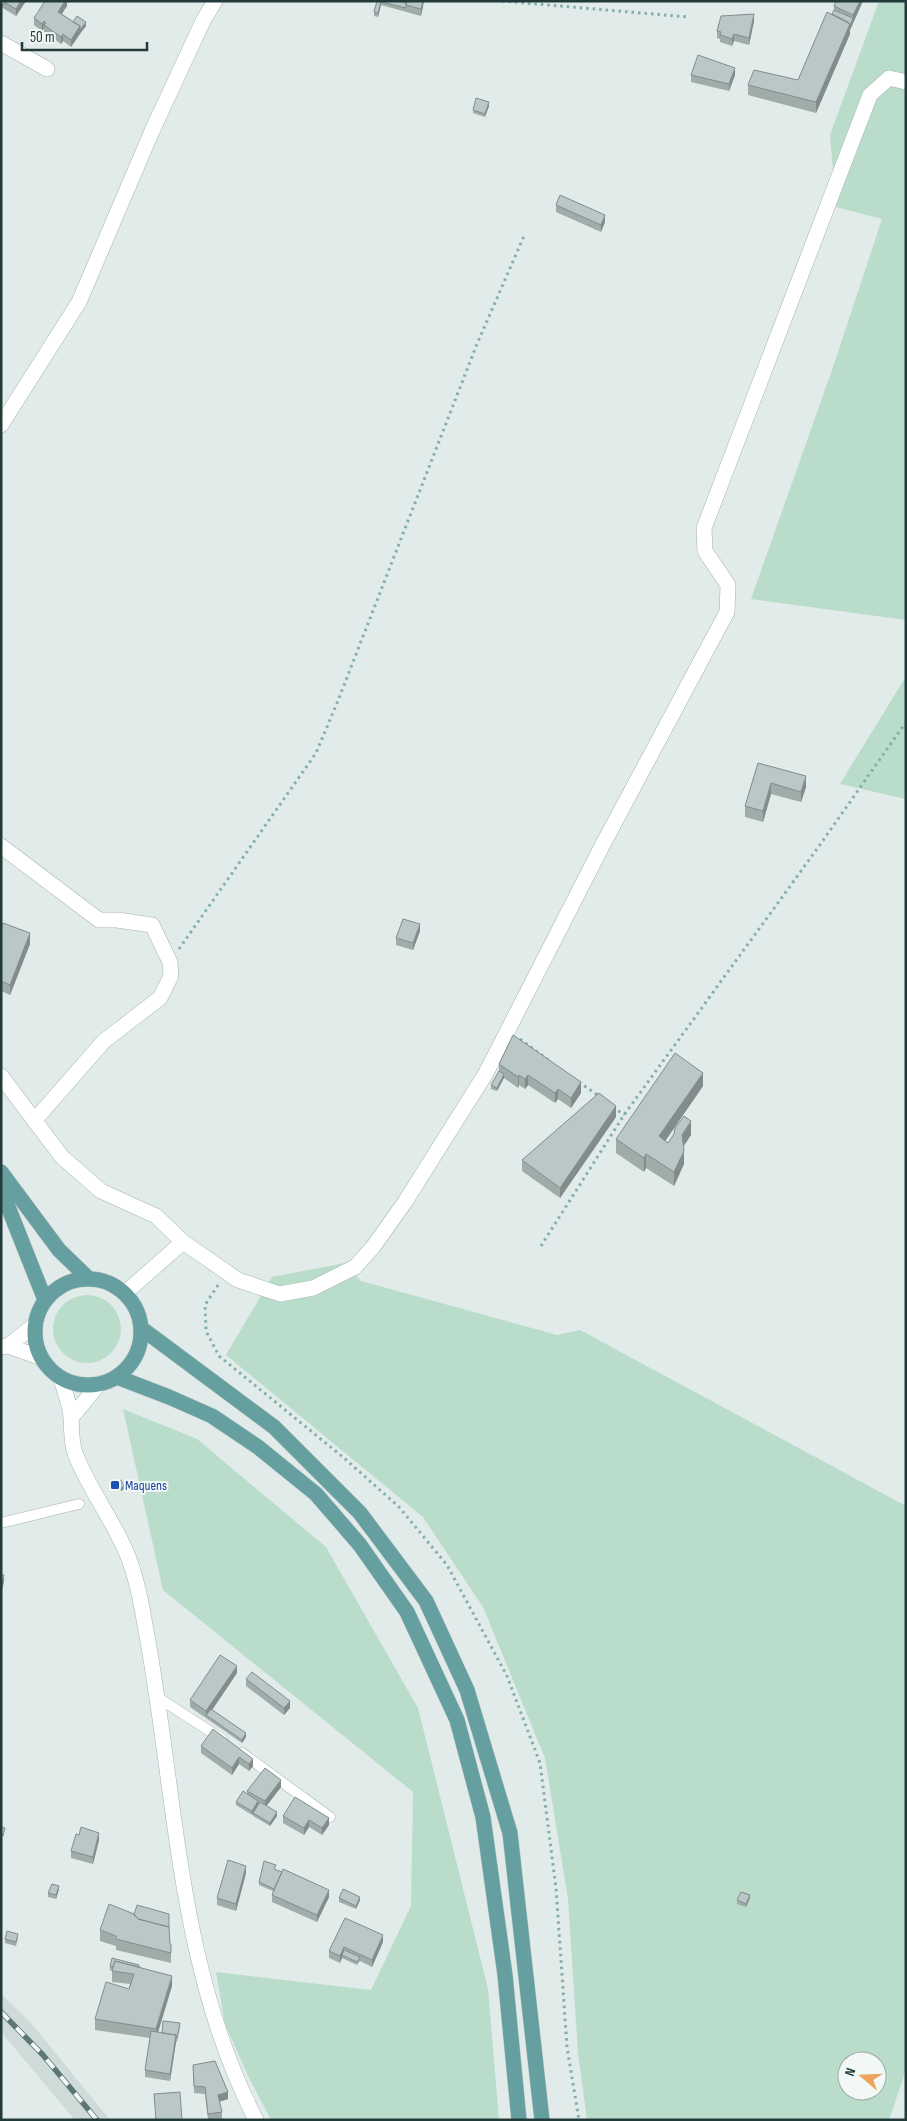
<svg xmlns="http://www.w3.org/2000/svg" width="907" height="2121" font-family="'Sofia Sans Condensed',sans-serif">
  <rect width="100%" height="100%" fill="#e1ebe9"/>
  <!-- built -->
  <path fill="#cfdbd8" d="M1,1994L31,2023L110,2120H75L1,2032Z"/>
  <!-- green -->
  <path fill="#badccb" fill-rule="evenodd" d="M879,1H906V620L751,599L832,370L882,219L836,207L830,135Z
    M906,676V799L840,784L905,678Z
    M345,1263L361,1281L557,1335L580,1330L906,1506V2069L889,2120H587L578,2053L568,1899L545,1758L483,1607L423,1517L226,1355L272,1277ZM847,2061H877V2091H847Z
    M53 1329a34 34 0 1 1 68 0a34 34 0 1 1-68 0Z
    M123,1409L197,1439L326,1547L418,1708L488,1989L499,2120H271L249,2078L225,2024L216,1972L371,1990L411,1906L413,1792L163,1590Z"/>
  <g fill="none" stroke-linecap="round" stroke-linejoin="round">
    <defs>
      <path id="lane" d="M1,1523L79,1504
        M157,1697L222,1739
        M242,1753L330,1817"/>
      <path id="street" d="M1,43L47,69
        M1,425L79,302L152,131L203,21L215,1
        M1,846L99,920H117L152,925L170,962L171,976L160,998L104,1041L34,1121
        M1,1076L62,1157L101,1191L156,1216L183,1242
        M125,1293L183,1242L238,1280L280,1294L313,1288L355,1267L373,1247L405,1202L486,1073L602,846L727,612L728,585L705,551L704,528L870,95L889,78L906,82
        M8,1346L36,1324
        M1,1347L8,1346L42,1358"/>
      <path id="secondary" d="M61,1378C64,1391 71,1406 71,1419C72,1431 71,1441 75,1453C87,1485 108,1513 122,1543C134,1566 141,1600 145,1625C177,1793 176,1964 256,2120
        M71,1418L99,1384"/>
      <path id="primary" d="M1,1172L59,1250L88,1278
        M1,1189L45,1300
        M35 1332a53 53 0 1 1 106 0a53 53 0 1 1-106 0Z
        M141,1328L274,1427L360,1513L426,1601L467,1690L510,1833L542,2120
        M117,1377L169,1397L212,1416L258,1447L316,1494L360,1545L407,1612L457,1720L483,1817L505,1975L519,2120"/>
    </defs>
    <!-- lane casing -->
    <use href="#lane" stroke="#a4b3b1" stroke-width="11"/>
    <!-- street casing -->
    <use href="#street" stroke="#a4b3b1" stroke-width="16"/>
    <!-- secondary casing -->
    <use href="#secondary" stroke="#a0b6b4" stroke-width="16"/>
    <!-- primary casing -->
    <use href="#primary" stroke="#c1c8c8" stroke-width="16"/>
    <!-- path -->
    <path stroke="#82aeab" stroke-width="3" stroke-dasharray="2.5 4" stroke-linecap="butt" d="M502,1L688,17
      M179,949L316,753L337,703L477,344L524,236
      M520,1039L551,1062
      M579,1082L600,1097
      M613,1107L624,1115
      M541,1246L624,1115L817,849L906,722
      M218,1285L205,1305L206,1331L219,1356L344,1458L399,1507L447,1565L507,1676L540,1763L556,1888L567,2047L579,2120"/>
    <!-- lane -->
    <use href="#lane" stroke="#fff" stroke-width="10"/>
    <!-- street -->
    <use href="#street" stroke="#fff" stroke-width="15"/>
    <!-- secondary -->
    <use href="#secondary" stroke="#fff" stroke-width="15"/>
    <!-- primary -->
    <use href="#primary" stroke="#669f9f" stroke-width="15"/>
    <defs>
      <path id="rail" d="M1,2012L43,2055L97,2120"/>
    </defs>
    <!-- rail casing -->
    <use href="#rail" stroke="#5c7676" stroke-width="5.5"/>
    <!-- rail -->
    <use href="#rail" stroke="#f1f8f6" stroke-width="4" stroke-dasharray="11" stroke-linecap="butt"/>
  </g>
  <!-- wall -->
  <path fill="#9facaa" d="M1,1H26L16,16L1,7Z
    M67,1V6L62,14L73,22L86,26L71,47L63,41L61,44L44,32V28L42,31L34,25V18Z
    M377,1H424L421,16L381,5L378,17L374,16V12Z
    M836,1H863L850,30V34L816,113L748,95V85L798,80L834,10V6Z
    M754,21L749,45L734,41L732,46L720,42V39L717,38V31Z
    M691,75H735L729,91L691,82Z
    M489,106L485,117L473,113V110Z
    M556,205L605,222L601,232L556,212Z
    M758,763L806,787L801,802L771,794L763,822L745,817V806Z
    M1,929L30,944L10,995L1,991Z
    M420,931L413,950L396,945V938Z
    M499,1064L581,1093L571,1108L558,1099L555,1103L528,1085L525,1089L519,1085L518,1088L504,1078L497,1091L491,1089V1085L499,1071Z
    M703,1086L665,1141L668,1143L691,1135L683,1146L684,1164L674,1186L646,1168L644,1172L616,1153V1139Z
    M616,1117L560,1198L522,1171V1160Z
    M117,1482L124,1489L121,1491L117,1486Z
    M237,1673L212,1710L246,1737L242,1743L190,1707V1700Z
    M246,1679L290,1708L284,1715L246,1686Z
    M201,1746L253,1759V1766L249,1771L239,1764L232,1775L201,1753Z
    M281,1787L266,1806L277,1816L270,1826L253,1816V1813L258,1804L252,1815L236,1805V1802L247,1794V1791Z
    M283,1816L329,1818V1825L322,1835L309,1827L304,1835L283,1823Z
    M99,1840L93,1864L71,1858V1851Z
    M275,1869L329,1897L317,1922L272,1902V1895L273,1891L259,1885V1882Z
    M246,1873L236,1911L217,1905V1898Z
    M59,1889L56,1899L48,1897V1893Z
    M339,1898L360,1900L356,1909L339,1902Z
    M750,1898L746,1907L737,1904V1900Z
    M345,1918L383,1942L372,1967L360,1961L357,1965L342,1958L340,1963L329,1958V1951Z
    M100,1930L171,1944V1963L116,1950V1946L100,1941Z
    M18,1938L16,1946L5,1943V1939Z
    M110,1967H139L172,1986L158,2032L162,2033L180,2027L177,2042H176L170,2081L145,2077V2070L150,2038L95,2030V2019L129,1989L130,1984L112,1982V1971L110,1970Z
    M193,2065L228,2099L219,2102L222,2112V2119L208,2120L205,2094L194,2093Z"/>
  <!-- shaded-wall -->
  <path fill="#828c8b" d="M21,1H26L16,16V9Z
    M65,1H67V6L58,19V12Z
    M423,1H424L421,16V9Z
    M860,1H863L850,30V34L816,113V102L850,24L853,18V15Z
    M381,2V5L378,17V13Z
    M754,14V21L749,45V38Z
    M44,21V28L42,31V24Z
    M86,22V26L80,33V30Z
    M80,26V33L71,47V40Z
    M63,34V41L61,44V37Z
    M734,34V41L732,46V39Z
    M735,68V75L729,91V84Z
    M489,102V106L485,117V114Z
    M605,215V222L601,232V225Z
    M806,776V787L801,802V792Z
    M771,783V794L763,822V811Z
    M420,924V931L413,950V943Z
    M30,933V944L10,995V985Z
    M703,1073V1086L659,1150V1136Z
    M504,1074V1078L497,1091V1088Z
    M519,1075V1085L518,1088V1077Z
    M528,1075V1085L525,1089V1079Z
    M581,1082V1093L571,1108V1098Z
    M558,1089V1099L555,1103V1093Z
    M616,1106V1117L560,1198V1188Z
    M691,1121V1135L682,1149V1135Z
    M684,1151V1164L674,1186V1172Z
    M646,1154V1168L644,1172V1158Z
    M124,1486V1489L121,1491V1488Z
    M4,1575V1582L1,1594V1587Z
    M237,1666V1673L208,1716L206,1715V1718V1711Z
    M290,1701V1708L284,1715V1708Z
    M246,1733V1737L242,1743V1740Z
    M239,1757V1764L232,1775V1768Z
    M253,1759V1766L249,1771V1764Z
    M281,1780V1787L265,1808V1801Z
    M258,1801V1804L252,1815V1811Z
    M277,1812V1816L270,1826V1823Z
    M329,1818V1825L322,1835V1828Z
    M309,1820V1827L304,1835V1828Z
    M99,1833V1840L93,1864V1857Z
    M246,1866V1873L236,1911V1904Z
    M59,1886V1889L56,1899V1895Z
    M329,1890V1897L317,1922V1915Z
    M750,1895V1898L746,1907V1904Z
    M360,1897V1900L356,1909V1906Z
    M383,1935V1942L372,1967V1960Z
    M344,1947V1954L342,1955V1958L340,1963V1956Z
    M172,1976V1986L156,2039V2029Z
    M176,2035V2042L170,2081V2074Z
    M228,2092V2099L218,2102V2095Z"/>
  <!-- building -->
  <path fill="#b9c8c6" stroke="#828c8b" d="M1,1H5L4,5L1,3Z
    M5,1H21L16,9L4,2Z
    M45,1H65L58,12L80,26L71,40L63,34L61,37L44,25L46,23L44,21L42,24L34,18Z
    M377,1H400L406,3V8L381,2L378,13L374,12Z
    M407,1H423L421,9L406,5Z
    M836,1H860L853,15L834,6Z
    M834,10L853,18L850,26V24L848,22L832,14Z
    M827,12L850,24L816,102L748,85L754,70L798,80Z
    M754,14L749,38L734,34L732,39L720,35L721,32L717,31L721,16Z
    M77,16L86,22L80,30V26L73,22Z
    M698,55L735,68L729,84L691,75Z
    M476,98L489,102L485,114L473,110Z
    M560,195L605,215L601,225L556,205Z
    M758,763L806,776L801,792L771,783L763,811L745,806Z
    M403,919L420,924L413,943L396,938Z
    M3,923L30,933L10,985L1,981V929Z
    M513,1035L581,1082L571,1098L558,1089L555,1093L528,1075L525,1079L519,1075L518,1077L499,1064Z
    M675,1053L703,1073L659,1136L668,1143L674,1134L675,1128L684,1116L691,1121L682,1135L684,1151L674,1172L646,1154L644,1158L616,1139Z
    M499,1071L504,1074L497,1088L491,1085Z
    M599,1093L616,1106L560,1188L522,1160Z
    M121,1480L124,1486L121,1488L117,1482Z
    M1,1575H4L1,1587Z
    M220,1655L237,1666L206,1711L190,1700Z
    M252,1672L290,1701L284,1708L246,1679Z
    M211,1709L246,1733L242,1740L206,1715Z
    M213,1729L253,1759L249,1764L239,1757L232,1768L201,1746Z
    M265,1768L281,1780L265,1801L247,1791Z
    M243,1791L258,1801L252,1811L236,1802Z
    M295,1797L329,1818L322,1828L309,1820L304,1828L283,1816Z
    M260,1802L277,1812L270,1823L253,1813Z
    M1,1827L5,1828L3,1836L1,1835Z
    M81,1827L99,1833L93,1857L71,1851L76,1834L79,1835Z
    M228,1860L246,1866L236,1904L217,1898Z
    M264,1861L276,1865L274,1869L282,1872L274,1889L259,1882Z
    M283,1869L329,1890L317,1915L272,1895Z
    M52,1884L59,1886L56,1895L48,1893Z
    M343,1889L360,1897L356,1906L339,1898Z
    M741,1892L750,1895L746,1904L737,1900Z
    M109,1904L134,1914L138,1919L169,1927L170,1944H171V1953L116,1939V1936L100,1930Z
    M137,1905L169,1914V1927L138,1919L134,1915Z
    M345,1918L383,1935L372,1960L344,1947L340,1956L329,1951Z
    M7,1931L18,1934L16,1942L5,1939Z
    M344,1950L360,1957L357,1962L342,1955Z
    M112,1958L139,1965V1967L115,1961L113,1967H110Z
    M115,1961L172,1976L156,2029L95,2019L106,1982L129,1989L134,1974L112,1971Z
    M163,2021L180,2023L177,2038H176V2035L162,2033Z
    M151,2031L176,2035L170,2074L145,2070Z
    M215,2061L228,2092L218,2095L222,2112L208,2114L205,2087L194,2086L193,2065Z
    M180,2092L182,2120H156L154,2094Z"/>
  <!-- markers -->
  <rect fill="#1a4fb4" stroke="#f1f8f6" stroke-width="2" x="110" y="1480" width="10" height="10" rx="2.5"/>
  <g text-anchor="middle" stroke-width="4" stroke-linejoin="round" paint-order="stroke">
    <!-- transit labels -->
    <g font-size="14" fill="#164399" stroke="#f1f8f6" text-anchor="start">
      <text x="125" y="1490">Maquens</text>
    </g>
  </g>
  <!-- border -->
  <rect width="907" height="2121" fill="none" stroke="#223b3a" stroke-width="5"/>
  <!-- north arrow -->
  <g transform="translate(862 2076) rotate(289)"><circle r="24" fill="#f1f8f6" stroke="#9eacab"/>
  <path d="M0-4L9 19L0 12L-9 19Z" fill="#eea45c"/>
  <text y="-8" font-size="14" font-weight="bold" text-anchor="middle" fill="#223b3a">N</text>
  </g>
  <!-- scale -->
  <path d="M22 42v8h125v-8" fill="none" stroke="#223b3a" stroke-width="2.5"/>
  <text x="30" y="42" font-size="15" fill="#223b3a" stroke="#f1f8f6" stroke-width="4" paint-order="stroke">50 m</text>
</svg>
